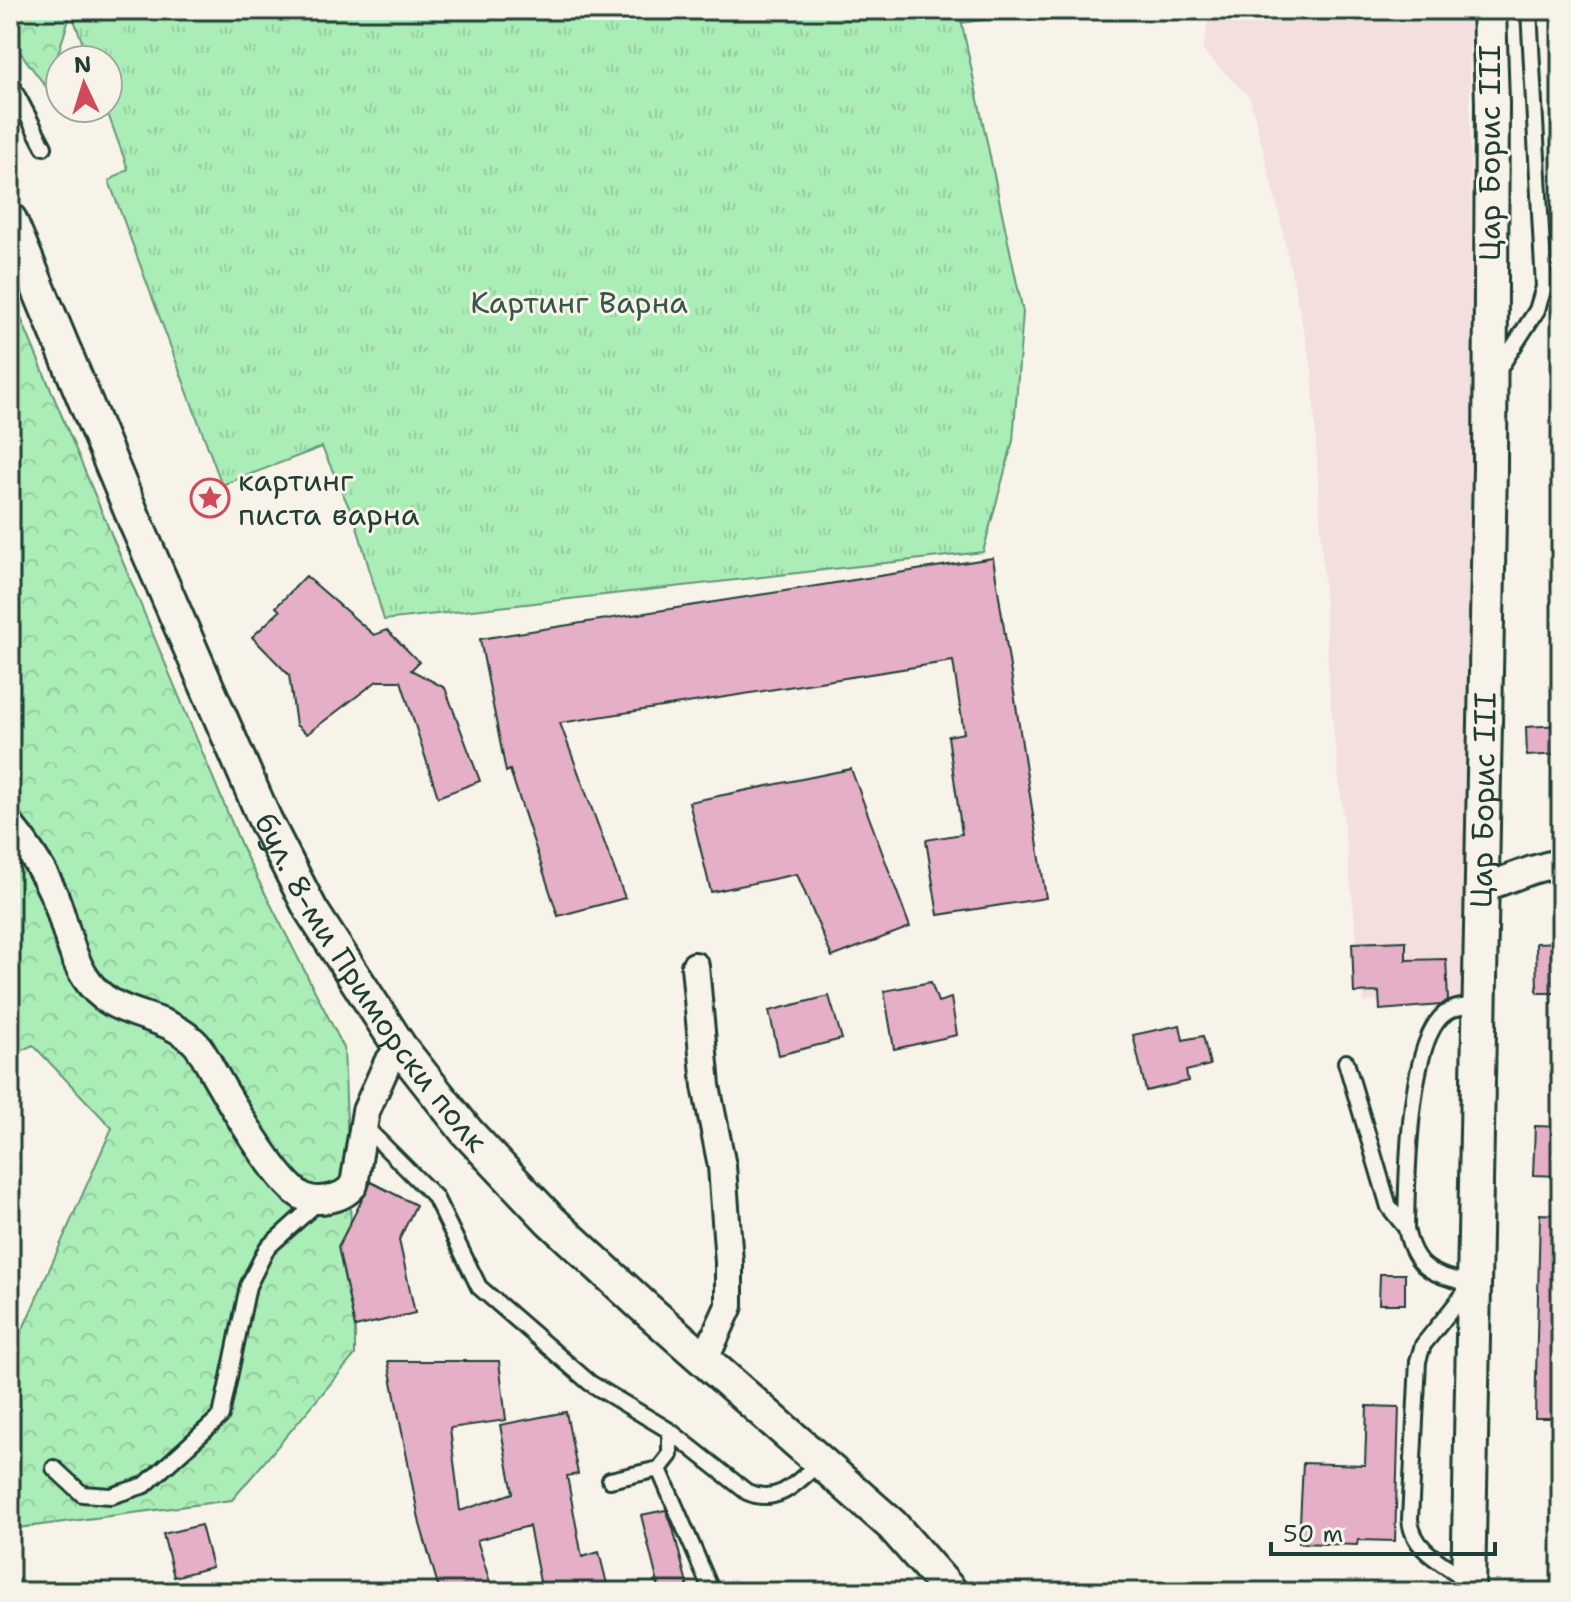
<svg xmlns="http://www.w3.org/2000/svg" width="1571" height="1602" font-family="'Shantell Sans',sans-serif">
  <defs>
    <pattern id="forest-crowns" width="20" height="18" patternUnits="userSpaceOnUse" patternTransform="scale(2)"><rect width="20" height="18" fill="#aaedb7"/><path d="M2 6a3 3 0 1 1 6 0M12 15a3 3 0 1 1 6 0" fill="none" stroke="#92cc9e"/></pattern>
    <pattern id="park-tufts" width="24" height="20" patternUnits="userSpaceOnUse" patternTransform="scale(2)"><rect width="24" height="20" fill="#aaedb7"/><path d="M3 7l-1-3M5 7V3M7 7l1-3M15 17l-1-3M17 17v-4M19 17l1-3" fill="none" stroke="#92cc9e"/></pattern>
  </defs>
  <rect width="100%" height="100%" fill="#f7f3e8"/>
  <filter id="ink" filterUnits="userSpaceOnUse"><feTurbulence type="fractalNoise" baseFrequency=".0125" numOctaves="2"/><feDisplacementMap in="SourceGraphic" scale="16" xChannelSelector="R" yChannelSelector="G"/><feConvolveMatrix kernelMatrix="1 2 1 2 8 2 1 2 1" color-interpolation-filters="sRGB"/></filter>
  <g filter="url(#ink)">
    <!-- built -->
    <path fill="#f2dfde" d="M1210,10H1469L1473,446L1462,998L1364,1002L1330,698L1312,369L1278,209L1250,98L1203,51Z"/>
    <!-- forest -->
    <path fill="url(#forest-crowns)" stroke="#649576" stroke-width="2" d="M10,10H91L70,16L47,88L10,39Z
      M959,10H1016L1010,16L962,23Z
      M10,292L244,852L344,1048L355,1327V1355L232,1500L10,1529V1358L112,1128L33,1045L10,1056Z"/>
    <!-- park -->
    <path fill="url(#park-tufts)" stroke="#649576" stroke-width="2" d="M116,10H959L1023,312L1013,441L983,552L384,620L356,523L322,447L222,485L109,181L128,169L106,108L108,60H89L73,17Z"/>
    <!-- building -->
    <path fill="#e5afc7" stroke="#1f3d34" stroke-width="2" d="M993,558L1046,898L938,915L926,840L962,834L948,736L964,733L953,661L560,723L625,898L558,916L510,770L506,772L480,639Z
      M306,576L374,635L387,630L419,662L411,670L445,688L480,781L438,797L401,681H377L307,734L296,725L289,675L252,637L280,611L276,607Z
      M1561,725V754L1527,756L1526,727Z
      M851,769L910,927L832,957L797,874L711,892L689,802Z
      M1406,941V960L1446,959L1448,1000L1441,1005L1380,1010L1379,992L1354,993L1352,943Z
      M1561,942V993H1537L1536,943Z
      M931,982L938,1002L951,998L957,1035L894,1049L884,991Z
      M829,996L842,1039L779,1055L769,1011Z
      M1180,1025L1183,1040L1203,1036L1210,1065L1186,1071L1188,1081L1146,1091L1133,1035Z
      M1535,1126L1561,1127V1176L1533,1175Z
      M371,1182L416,1205L399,1240L415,1313L355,1327L338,1247Z
      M1540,1214L1561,1215V1418H1535Z
      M1380,1274H1405V1304H1379Z
      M388,1361H499L506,1420L450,1428L460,1511L513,1493L500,1425L566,1412L578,1474L567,1476L582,1557L599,1552L609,1592H542L529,1526L477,1540L493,1592H440L420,1524Z
      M1367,1406L1399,1407L1395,1541L1358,1540L1357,1545L1299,1543L1303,1463L1365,1465Z
      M666,1510L673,1528L689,1592H660L641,1515Z
      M201,1525L212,1567L174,1577L163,1534Z"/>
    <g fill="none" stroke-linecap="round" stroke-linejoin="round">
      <defs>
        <path id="service" d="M10,82L44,147
          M1497,372L1537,310L1544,287L1529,10
          M1346,1062L1389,1207L1406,1228
          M364,1126L435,1197L479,1287L590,1383L670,1431V1455L659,1469L610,1480
          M670,1431L747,1492C779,1506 798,1481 821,1461
          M54,1468L82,1494L111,1496L145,1485L221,1416L248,1286L267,1248L319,1201
          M659,1469L712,1592
          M1467,1580C1443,1563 1412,1550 1410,1519L1418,1361L1423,1345L1472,1284C1434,1275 1414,1270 1406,1228C1407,1184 1407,1032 1449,1011C1457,1006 1471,1006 1480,1005"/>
        <path id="minor" d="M10,825C28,847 44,871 55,897C65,922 70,954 85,977C111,1019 156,1009 192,1040C202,1048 208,1064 215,1075C231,1103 275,1178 299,1194C307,1200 318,1201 328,1199C339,1197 346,1194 354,1185L366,1111L387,1064L400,1047
          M1483,888L1532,870L1561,862
          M695,966L706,1086L722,1166L729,1262V1306L705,1359"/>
        <g id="tertiary">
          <path id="s1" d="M10,220L135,521L265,820L311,910L400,1047L467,1132L550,1220L643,1306L892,1525L951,1592"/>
          <path id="s2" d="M1468,1592L1490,467L1492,103L1489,10"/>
        </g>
      </defs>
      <!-- service casing -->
      <use href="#service" stroke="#1f3d34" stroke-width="20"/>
      <!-- minor casing -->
      <use href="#minor" stroke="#1f3d34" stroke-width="32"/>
      <!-- tertiary casing -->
      <use href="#tertiary" stroke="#1f3d34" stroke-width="38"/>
      <!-- service -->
      <use href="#service" stroke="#f7f3e8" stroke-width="14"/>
      <!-- minor -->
      <use href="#minor" stroke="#f7f3e8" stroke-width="26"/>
      <!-- tertiary -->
      <use href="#tertiary" stroke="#f7f3e8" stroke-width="32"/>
    </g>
  </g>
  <!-- icons -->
  <defs>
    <symbol id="sight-ring" viewBox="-11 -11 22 22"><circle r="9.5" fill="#f7f3e8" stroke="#d1495b" stroke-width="1.5"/><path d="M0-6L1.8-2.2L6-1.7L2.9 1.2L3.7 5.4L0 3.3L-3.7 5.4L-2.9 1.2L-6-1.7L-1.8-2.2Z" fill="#d1495b"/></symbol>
  </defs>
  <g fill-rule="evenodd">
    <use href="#sight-ring" x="188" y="476" width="44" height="44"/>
  </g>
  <g text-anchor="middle" stroke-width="6" stroke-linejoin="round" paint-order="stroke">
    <!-- street labels -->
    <g font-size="30" fill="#1f3d34" stroke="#f7f3e8">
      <text transform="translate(1490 153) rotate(-90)" y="10">Цар Борис III</text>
      <text dy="10" stroke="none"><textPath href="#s2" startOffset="792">Цар Борис III</textPath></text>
      <text dy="10" stroke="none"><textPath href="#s1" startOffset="846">бул. 8-ми Приморски полк</textPath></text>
    </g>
    <!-- park labels -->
    <g font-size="30" fill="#345748" stroke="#f7f3e8">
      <text x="579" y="313">Картинг Варна</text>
    </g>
    <!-- poi labels -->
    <g font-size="30" fill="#1f3d34" stroke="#f7f3e8" text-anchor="start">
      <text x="238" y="491">картинг<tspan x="238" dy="34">писта варна</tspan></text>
    </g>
  </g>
  <!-- margin -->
  <rect width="1571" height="1602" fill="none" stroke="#f7f3e8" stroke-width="40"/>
  <rect x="20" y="20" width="1531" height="1562" fill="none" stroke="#1f3d34" stroke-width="3" filter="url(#ink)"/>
  <!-- north arrow -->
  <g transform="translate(84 84) rotate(356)"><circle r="38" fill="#f7f3e8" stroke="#a1aaa0" stroke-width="2"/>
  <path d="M0-6L14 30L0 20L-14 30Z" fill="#d1495b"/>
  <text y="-12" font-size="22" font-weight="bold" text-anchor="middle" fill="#1f3d34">N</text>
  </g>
  <!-- scale -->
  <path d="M1271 1542v12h224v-12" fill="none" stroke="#1f3d34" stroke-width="4"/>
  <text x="1283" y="1542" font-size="24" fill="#1f3d34" stroke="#f7f3e8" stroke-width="6" paint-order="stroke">50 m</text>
</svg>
